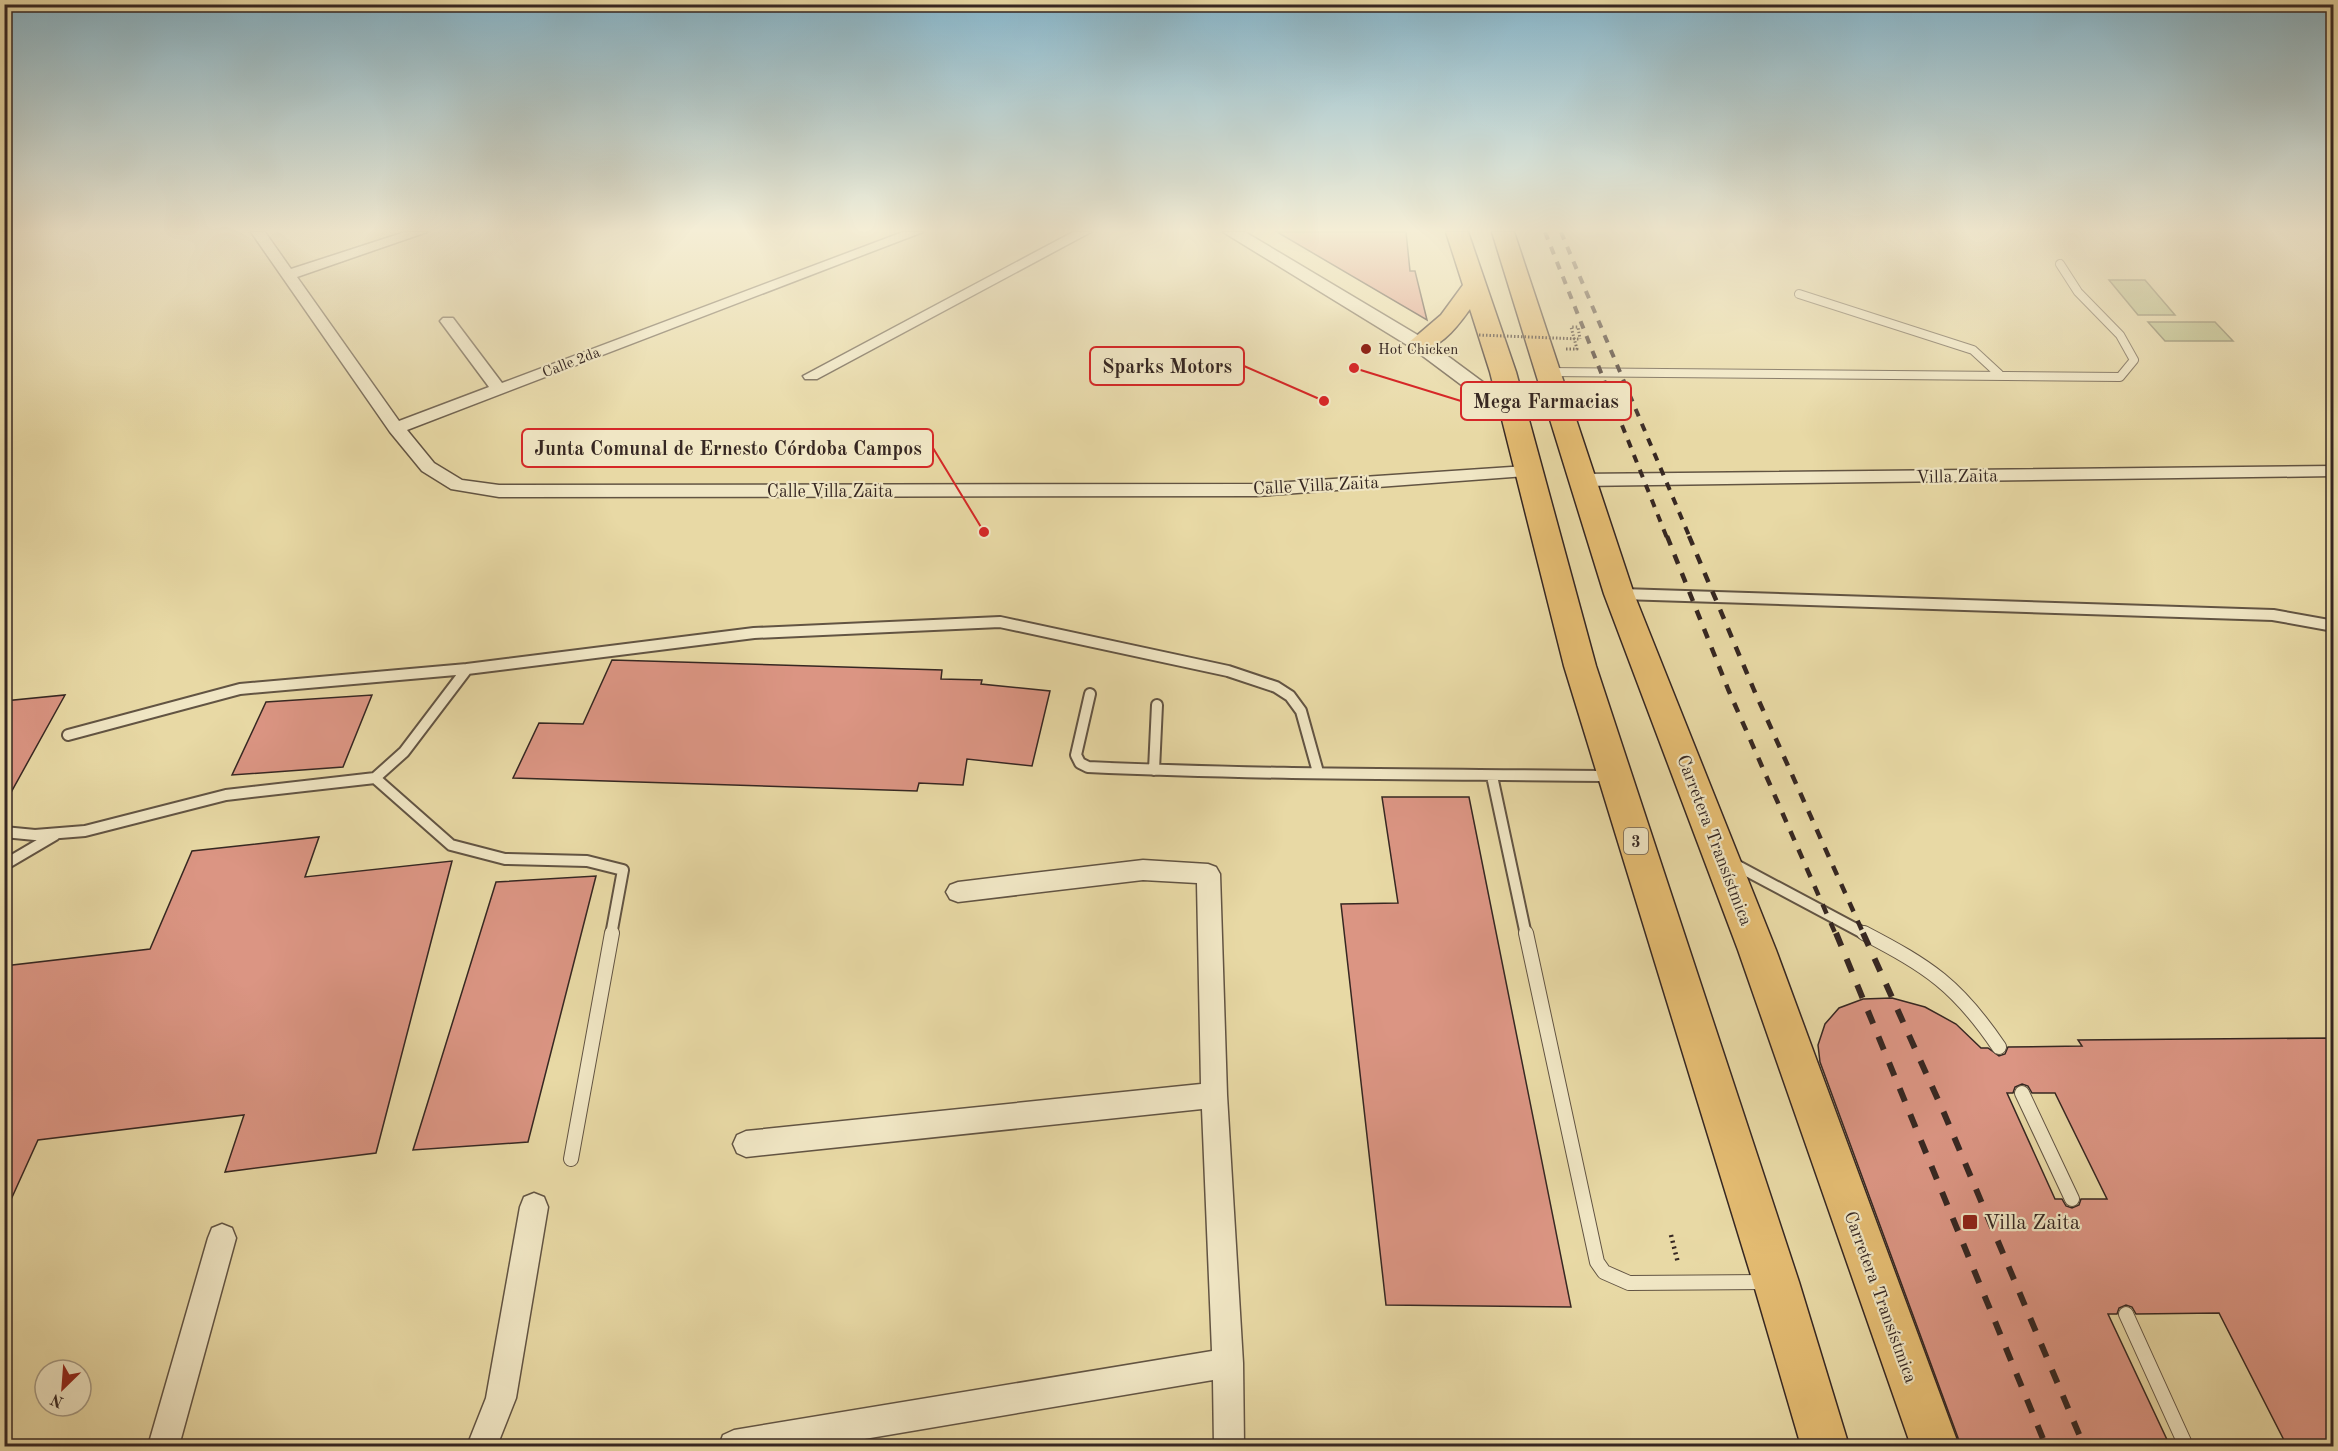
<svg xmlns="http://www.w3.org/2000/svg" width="2338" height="1451" font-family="'Old Standard TT',serif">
  <rect width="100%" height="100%" fill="#e8d9a5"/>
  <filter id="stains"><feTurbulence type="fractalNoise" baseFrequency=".00333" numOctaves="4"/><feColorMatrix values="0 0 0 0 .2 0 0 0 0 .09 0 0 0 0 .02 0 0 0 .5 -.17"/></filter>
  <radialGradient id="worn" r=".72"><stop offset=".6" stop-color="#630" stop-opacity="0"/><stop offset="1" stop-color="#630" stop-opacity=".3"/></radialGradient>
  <!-- green -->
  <path fill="#b8bf85" stroke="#777354" stroke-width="1.5" d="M2109,280H2145L2175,315H2138Z
    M2148,322H2215L2233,341H2165Z"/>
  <!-- building -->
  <path fill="#db9583" stroke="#362722" stroke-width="1.5" fill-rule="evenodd" d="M1277,232H1406L1410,271H1415L1427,320Z
    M612,660L942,670L941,679L982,680L981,684L1050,691L1032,766L967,759L963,785L919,783L917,791L513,778L539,723L583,724Z
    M65,695L4,805V701Z
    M372,695L343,767L232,775L266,702Z
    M1382,797H1469L1571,1307L1386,1305L1341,904L1398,903Z
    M319,837L305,877L452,861L376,1153L225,1172L244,1115L38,1140L4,1215V966L150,949L192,851Z
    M596,876L528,1142L413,1150L496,882Z
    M1892,998L1925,1007L1956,1024L1981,1048H1988L1999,1056L2005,1054L2008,1047L2082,1046L2078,1040L2334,1038V1446H2287L2219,1313L2136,1314L2132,1307L2126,1305L2119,1308L2117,1314H2108L2170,1446H1961L1820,1062L1818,1045L1825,1024L1839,1008L1863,999ZM2022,1084L2028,1086L2032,1093H2055L2107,1199H2081L2079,1205L2072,1208L2066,1206L2062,1199H2055L2007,1093H2013L2015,1087Z"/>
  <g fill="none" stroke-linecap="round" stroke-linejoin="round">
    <defs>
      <path id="service-far2" d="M1799,294L1973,350L1999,374
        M1548,372L2120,377L2134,360L2120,335L2078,292L2060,264"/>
      <path id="service-far1" d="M1622,594L2273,615L2334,626
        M1090,694L1076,755L1080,763L1088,767C1262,775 1436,774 1610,776
        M68,735L240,689L467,669L754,633L1000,622L1228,671L1276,687L1290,696L1301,711L1318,772
        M1154,770L1157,705
        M1492,776L1526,935
        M375,778L451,845L505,859L587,861L623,870L611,935
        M4,832L35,835L85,831L226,795L375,778L404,752L467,669
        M1732,863L1867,935
        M4,865L55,835"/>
      <path id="service" d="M1526,933L1597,1262L1604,1272L1629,1283L1766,1282
        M1864,933C1929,967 1957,985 1999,1047
        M2022,1093L2072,1199
        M571,1159L612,933
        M2126,1314L2186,1446"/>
      <path id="minor" d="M251,232H265L291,269L405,232H427L297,277L399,421L489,387L440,321L443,318H453L502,383L903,232H923L407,430L434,463L462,480L499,485L1257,484L1527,466L1536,471L1527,476L1257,496L499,497L451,489L422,471L390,432Z
        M1073,232H1091L817,379H805L803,376Z
        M2334,466V476L1580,486L1571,480L1580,474Z
        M1143,860L1208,864L1216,867L1220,874L1227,1095L1243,1363L1244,1446H1214L1213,1380L823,1446H719L723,1435L734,1430L1212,1351L1202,1109L746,1157L737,1153L733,1144L737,1135L746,1131L1201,1084L1197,883L1143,880L958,902L950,899L946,892L950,885L958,882Z
        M534,1193L544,1197L548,1207L516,1398L497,1446H467L486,1398L520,1207L524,1197Z
        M222,1224L232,1228L236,1238L179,1446H148L208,1238L212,1228Z"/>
      <path id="tertiary" d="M1223,232H1245L1426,340L1522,411L1519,416H1503L1412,348Z"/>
      <path id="primary" d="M1446,232H1468L1516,372L1596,666L1799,1282L1849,1446H1801L1753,1282L1564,666L1490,372L1470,309C1457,327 1436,356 1410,349L1407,344L1441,315L1463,285Z
        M1492,232H1514L1634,594L1776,950L1959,1446H1911L1738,950L1604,594Z"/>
    </defs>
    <!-- service-far2 casing -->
    <use href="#service-far2" stroke="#625443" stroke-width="10"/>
    <!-- service-far1 casing -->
    <use href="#service-far1" stroke="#625443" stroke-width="14"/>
    <!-- service casing -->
    <use href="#service" stroke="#625443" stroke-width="16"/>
    <!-- minor casing -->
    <use href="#minor" stroke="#625443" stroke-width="3"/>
    <!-- tertiary casing -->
    <use href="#tertiary" stroke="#625443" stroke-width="3"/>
    <!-- primary casing -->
    <use href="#primary" stroke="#362722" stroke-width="3"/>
    <!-- path-far1 -->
    <path stroke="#362722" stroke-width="3" stroke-dasharray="1.5 2" stroke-linecap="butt" d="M1566,349H1577L1571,327H1578L1580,339"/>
    <!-- path -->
    <path stroke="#362722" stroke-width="4.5" stroke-dasharray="2 4" stroke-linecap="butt" d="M1671,1235L1678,1263"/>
    <!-- service-far2 -->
    <use href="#service-far2" stroke="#f0e6c4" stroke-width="8"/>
    <!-- service-far1 -->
    <use href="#service-far1" stroke="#f0e6c4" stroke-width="10"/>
    <!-- service -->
    <use href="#service" stroke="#f0e6c4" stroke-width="14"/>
    <!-- minor -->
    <use href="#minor" fill="#f0e6c4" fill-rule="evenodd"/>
    <!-- tertiary -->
    <use href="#tertiary" fill="#f0e6c4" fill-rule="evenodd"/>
    <!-- primary -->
    <use href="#primary" fill="#e4bc72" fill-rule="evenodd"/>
    <!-- rail-far2 -->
    <path stroke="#362722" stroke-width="4" stroke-dasharray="8 8" stroke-linecap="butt" d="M1545,232L1667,538
      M1561,232L1690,538"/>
    <!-- rail-far1 -->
    <path stroke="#362722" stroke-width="4.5" stroke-dasharray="10 10" stroke-linecap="butt" d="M1667,536L1728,689L1836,935
      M1689,536L1754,690L1864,935"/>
    <!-- rail -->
    <path stroke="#362722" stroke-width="6" stroke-dasharray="14 14" stroke-linecap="butt" d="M1836,933L2046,1446
      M1863,933L1944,1113L2084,1446"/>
    <!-- path-bridge -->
    <path stroke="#362722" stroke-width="3" stroke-dasharray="1.5 2" stroke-linecap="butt" d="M1479,335L1580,339"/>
  </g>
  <!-- sky -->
  <linearGradient id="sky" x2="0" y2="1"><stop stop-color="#88b7cc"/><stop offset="0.53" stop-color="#f5eed6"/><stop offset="1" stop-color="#f5eed6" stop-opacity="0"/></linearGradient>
  <rect width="2338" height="435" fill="url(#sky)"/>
  <!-- markers -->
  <g fill="#8f2418" stroke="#f0e6c4" stroke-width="2">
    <circle cx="1366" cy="349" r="6"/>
    <rect x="1962" y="1214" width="16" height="16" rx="3"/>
  </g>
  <g text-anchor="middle" stroke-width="4.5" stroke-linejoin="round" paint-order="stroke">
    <!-- far-poi labels -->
    <g font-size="15" fill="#362722" stroke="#f0e6c4" text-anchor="start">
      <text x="1378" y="354">Hot Chicken</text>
    </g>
    <!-- far-street labels -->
    <g font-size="15" fill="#362722" stroke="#f0e6c4">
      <text transform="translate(571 362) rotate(-21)" y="5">Calle 2da</text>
    </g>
    <!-- shield labels -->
    <rect fill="#f0e6c4" stroke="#6e6053" stroke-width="1.5" x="1624" y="828" width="24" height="26" rx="4.5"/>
    <g font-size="16" font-weight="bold" fill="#362722">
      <text x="1636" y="847">3</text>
    </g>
    <!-- street labels -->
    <g font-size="18" fill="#362722" stroke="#f0e6c4">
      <text transform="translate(1957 476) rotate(-1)" y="6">Villa Zaita</text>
      <text transform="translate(1316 485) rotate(-3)" y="6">Calle Villa Zaita</text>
      <text x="830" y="497">Calle Villa Zaita</text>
      <text transform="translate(1715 840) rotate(69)" y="6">Carretera Transístmica</text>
      <text transform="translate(1881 1297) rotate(70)" y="6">Carretera Transístmica</text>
    </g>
    <!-- near-poi labels -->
    <g font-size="21" fill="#362722" stroke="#f0e6c4" text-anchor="start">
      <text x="1984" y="1229">Villa Zaita</text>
    </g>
  </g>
  <!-- callouts -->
  <path fill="none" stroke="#d62828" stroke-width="2" d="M1324 401L1244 366M1354 368L1461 401M984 532L933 448"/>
  <g fill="#d62828" stroke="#f0e6c4" stroke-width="2">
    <circle cx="1324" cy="401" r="6"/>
    <circle cx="1354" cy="368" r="6"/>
    <circle cx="984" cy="532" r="6"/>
  </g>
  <g fill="#f0e6c4" stroke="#d62828" stroke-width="2">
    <rect x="1090" y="347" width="154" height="38" rx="6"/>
    <rect x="1461" y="382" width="170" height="38" rx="6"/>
    <rect x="522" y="429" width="411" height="38" rx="6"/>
  </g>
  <g font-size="20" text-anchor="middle" font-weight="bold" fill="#362722">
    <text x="1167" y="373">Sparks Motors</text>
    <text x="1546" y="408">Mega Farmacias</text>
    <text x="728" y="455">Junta Comunal de Ernesto Córdoba Campos</text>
  </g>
  <!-- margin -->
  <rect width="2338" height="1451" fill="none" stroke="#e8d9a5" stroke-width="24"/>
  <rect x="6" y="6" width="2326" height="1439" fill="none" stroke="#362722" stroke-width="3"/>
  <rect x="12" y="12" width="2314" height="1427" fill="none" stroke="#362722" stroke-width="1.5"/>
  <!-- north arrow -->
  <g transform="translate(63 1388) rotate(205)"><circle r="28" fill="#f0e6c4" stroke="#a69a83" stroke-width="1.5"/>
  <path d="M0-4.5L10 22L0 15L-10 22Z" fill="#8f2418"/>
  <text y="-9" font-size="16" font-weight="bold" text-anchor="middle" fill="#362722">N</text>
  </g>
  <rect width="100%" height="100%" filter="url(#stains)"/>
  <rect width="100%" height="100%" fill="url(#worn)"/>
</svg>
